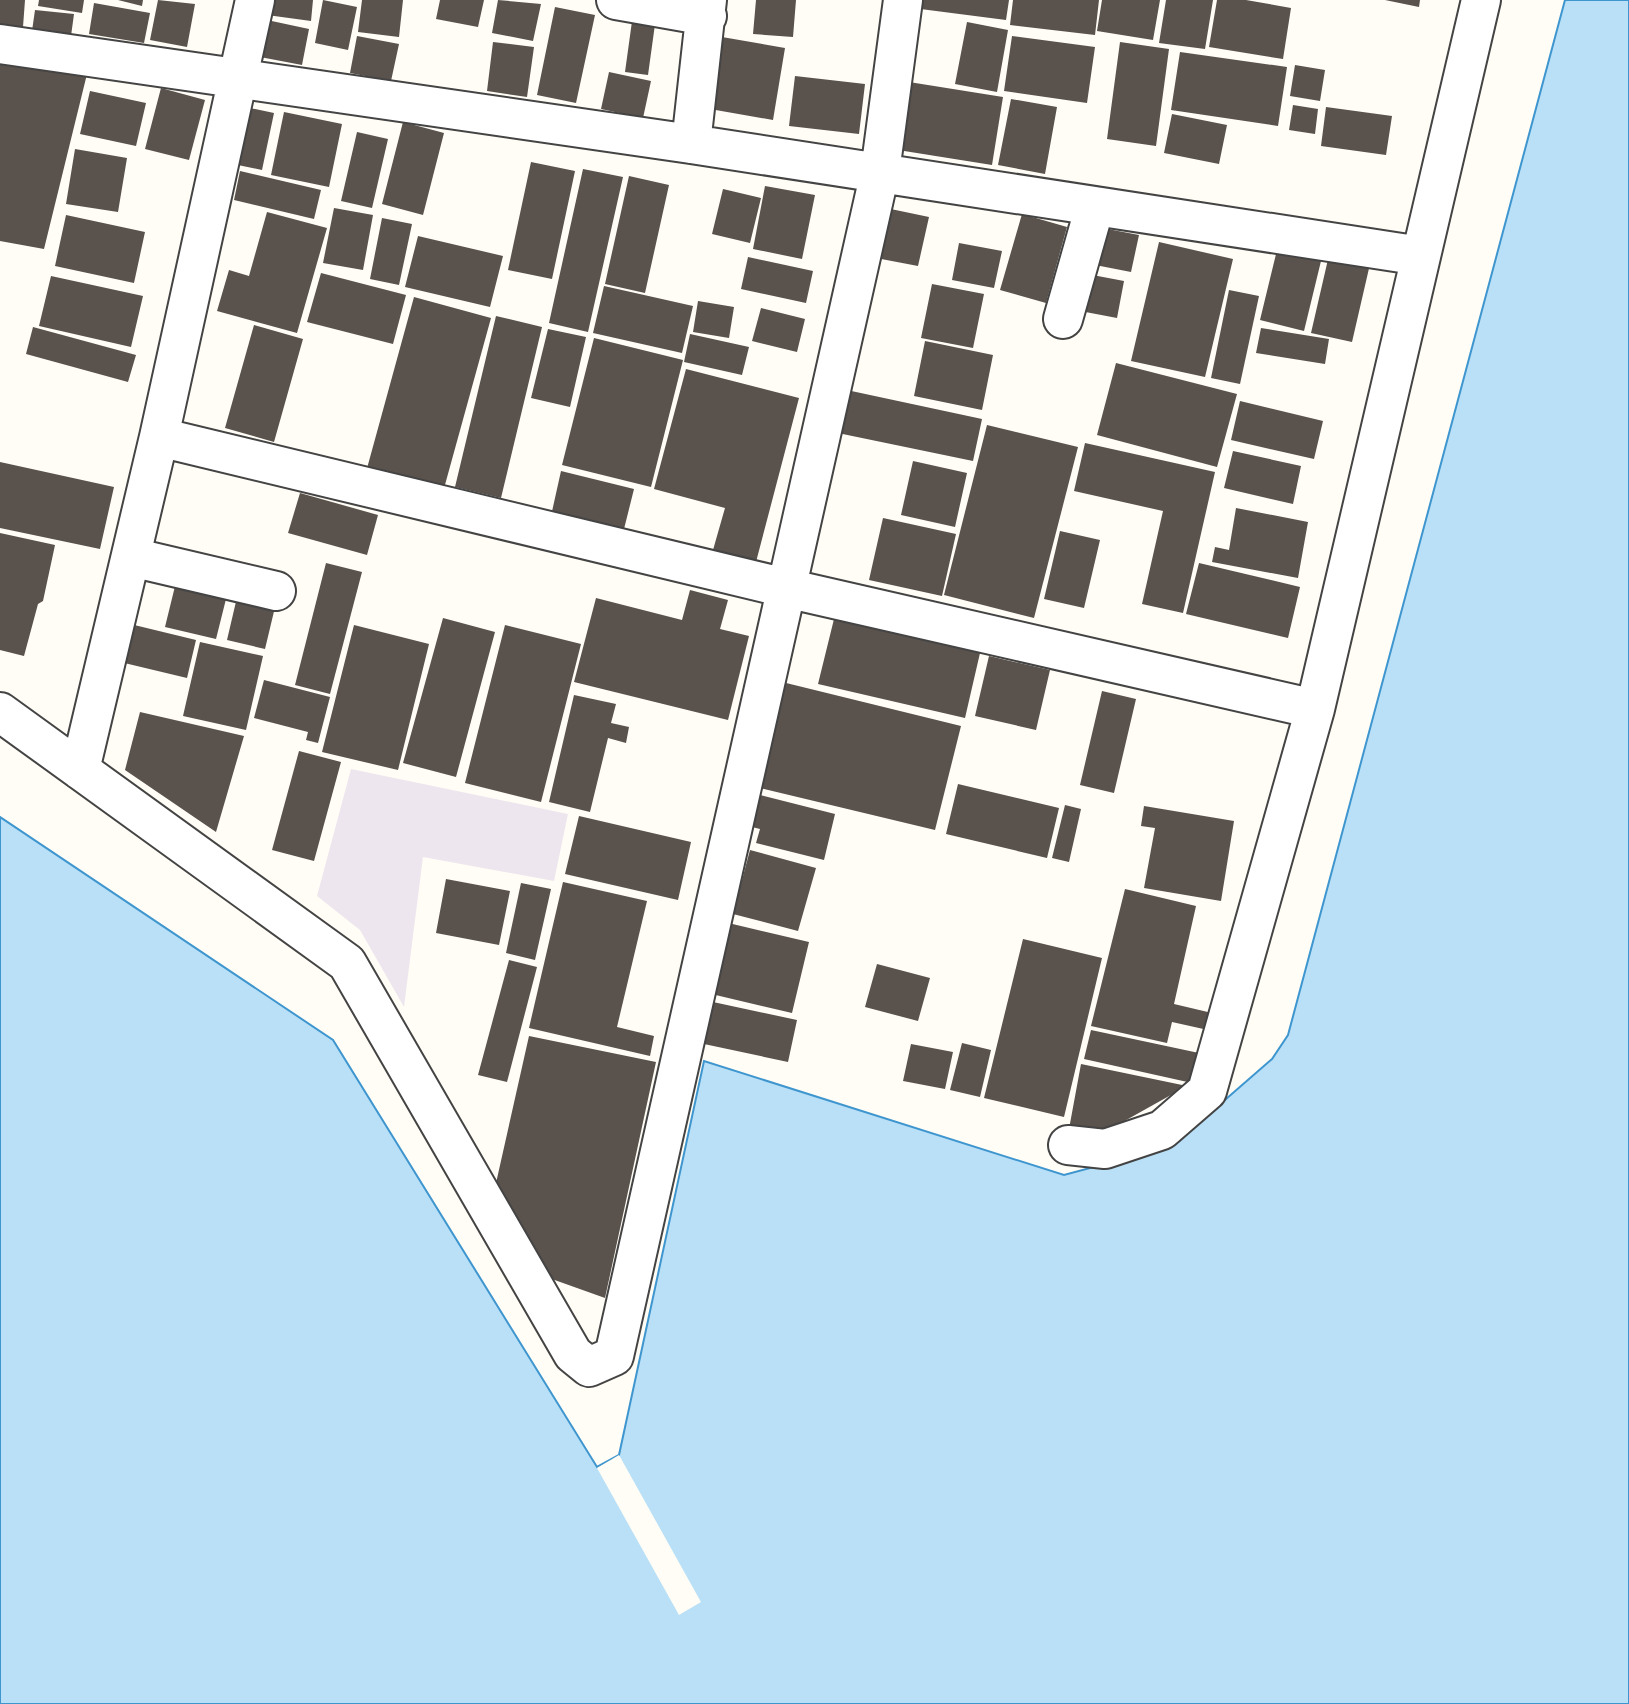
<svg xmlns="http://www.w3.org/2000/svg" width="1629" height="1704" font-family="Merriweather,serif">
  <rect width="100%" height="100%" fill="#fffdf5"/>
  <!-- industrial -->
  <path fill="#eee6ef" d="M351,769L568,814L554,881L423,857L404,1007L360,930L317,896Z"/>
  <!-- water -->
  <path fill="#b9e0f7" stroke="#3f96cf" stroke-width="2" d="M1565,0H1629V1704H0V817L333,1040L597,1467L619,1455L704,1061L1064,1175L1172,1146L1272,1059L1288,1035Z"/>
  <!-- pier -->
  <path fill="#fffdf5" d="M619,1455L701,1602L679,1615L597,1468Z"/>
  <!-- building -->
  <path fill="#5a524d" d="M0,0H25L23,27L0,25Z
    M39,0H84L82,13L38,6Z
    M118,0H143L142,6Z
    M158,0L195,4L187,47L150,40Z
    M269,0H313L311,21L267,15Z
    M323,0L357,7L348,50L315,43Z
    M362,0H403L399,37L358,32Z
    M440,0H484L478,27L436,19Z
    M498,0L541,4L533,41L492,33Z
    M756,0H796L793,37L753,34Z
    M906,0H1009L1006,20L905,7Z
    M1013,0H1099L1095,35L1010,25Z
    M1102,0H1160L1153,40L1097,31Z
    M1166,0H1213L1205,49L1159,43Z
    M1217,0H1246L1291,8L1283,59L1209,47Z
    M1385,0H1420L1419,7Z
    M94,3L150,13L144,43L89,34Z
    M555,7L595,15L576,103L537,95Z
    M35,10L74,14L71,36L32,31Z
    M633,14L656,17L648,75L625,72Z
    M267,20L309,29L302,65L260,57Z
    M967,22L1008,30L997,92L955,84Z
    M357,36L399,44L391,81L350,73Z
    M1012,36L1095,47L1087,103L1004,91Z
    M722,37L785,48L773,120L710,109Z
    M493,42L534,47L527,97L487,91Z
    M1120,42L1169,49L1156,146L1107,139Z
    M1180,52L1287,67L1278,126L1171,110Z
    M0,63L87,74L44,249L0,241Z
    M1295,65L1325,70L1320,101L1290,96Z
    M609,72L651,81L643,118L601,109Z
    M795,76L865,84L859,134L789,126Z
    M909,82L1003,97L992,165L898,150Z
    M161,88L205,100L189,160L145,149Z
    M90,91L146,103L136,146L80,134Z
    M1011,99L1057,107L1045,174L998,165Z
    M1293,105L1318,109L1315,134L1289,130Z
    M245,107L274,113L262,170L233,164Z
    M1326,107L1392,116L1386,155L1321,146Z
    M284,112L342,124L329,187L271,175Z
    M1172,114L1227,125L1219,164L1164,153Z
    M403,122L444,133L423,215L382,204Z
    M357,132L388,139L372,208L341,201Z
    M75,149L127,158L118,212L66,204Z
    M531,162L575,171L552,279L508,270Z
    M583,169L623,177L588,332L549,323Z
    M240,171L321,190L314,219L234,200Z
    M629,176L669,185L645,293L605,284Z
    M765,186L815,195L802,259L753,249Z
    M723,189L761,198L750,243L712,234Z
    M334,208L373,215L363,270L323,263Z
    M886,208L929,217L918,266L876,258Z
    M267,212L327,228L297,333L217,311L229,270L249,276Z
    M1022,214L1067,227L1046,303L1000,290Z
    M66,215L145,232L134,283L55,266Z
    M382,218L412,224L399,285L370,279Z
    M1097,227L1139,235L1131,272L1090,264Z
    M418,236L503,256L490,307L405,287Z
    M1159,242L1233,259L1205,377L1131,361Z
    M959,243L1002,251L994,288L952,280Z
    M1277,250L1321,261L1304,331L1260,320Z
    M1329,255L1370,264L1352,342L1311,333Z
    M748,257L813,271L806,303L741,289Z
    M321,273L406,295L393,344L307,322Z
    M1082,273L1124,281L1117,318L1075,310Z
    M51,276L143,296L131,347L39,326Z
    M932,284L984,294L973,348L921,338Z
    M604,286L693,306L682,353L593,333Z
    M1229,290L1259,296L1240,384L1211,378Z
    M414,297L491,318L443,492L366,472Z
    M698,301L734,307L729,338L693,332Z
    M761,308L805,319L797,352L752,341Z
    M496,316L542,327L501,498L455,487Z
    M254,325L303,339L274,442L225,428Z
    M33,327L136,355L128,382L26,354Z
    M1261,328L1329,339L1325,364L1256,353Z
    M548,329L586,337L570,407L531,398Z
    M690,334L749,347L742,375L684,362Z
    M594,338L683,360L651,487L562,465Z
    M925,341L993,355L982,410L914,396Z
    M1116,363L1237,394L1217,467L1097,435Z
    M686,369L799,398L756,562L713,550L725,508L654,489Z
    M842,389L982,419L973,461L833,432Z
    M1240,401L1323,421L1314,459L1231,440Z
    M987,425L1078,447L1034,618L944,595Z
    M1085,443L1215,472L1183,613L1142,604L1163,511L1074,491Z
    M1233,451L1301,466L1293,504L1224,488Z
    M913,461L967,473L955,527L901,515Z
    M0,462L114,487L100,549L0,528Z
    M561,471L634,489L623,533L551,516Z
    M300,493L378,515L367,555L288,533Z
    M1236,508L1308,522L1298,578L1212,562L1215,547L1229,550Z
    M883,518L956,534L942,596L869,580Z
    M1060,531L1100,540L1084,608L1044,599Z
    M0,533L55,545L43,601L38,604L24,656L0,650Z
    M326,563L362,572L330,694L295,685Z
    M1199,563L1300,587L1288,638L1186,614Z
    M177,578L228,591L216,639L165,627Z
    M690,590L728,600L720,629L749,636L728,720L574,682L596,598L682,620Z
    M238,593L276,603L265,649L227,640Z
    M443,618L495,632L456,777L403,763Z
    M834,619L980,653L965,718L818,684Z
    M126,623L196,640L187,678L116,661Z
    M354,625L429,644L398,770L322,752Z
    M505,625L581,644L541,802L465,783Z
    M200,642L263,656L246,730L183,716Z
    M989,656L1050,670L1036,730L975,716Z
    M264,680L330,697L318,743L306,740L308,732L254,718Z
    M778,681L961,726L935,830L752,786Z
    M1102,691L1136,699L1114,793L1080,785Z
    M574,695L616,704L611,723L629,727L626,743L608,738L590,812L549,802Z
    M140,712L244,736L216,832L125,770Z
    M299,751L341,762L314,861L272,850Z
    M958,784L1059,808L1047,858L946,834Z
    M744,791L835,814L824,860L756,843L760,829L736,823Z
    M1065,805L1081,809L1069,862L1052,858Z
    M1144,806L1234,821L1221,901L1144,888L1155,828L1141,826Z
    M579,816L691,842L678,900L565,874Z
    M750,850L816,868L798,931L733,914Z
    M446,879L510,891L499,945L436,933Z
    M563,882L647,901L617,1027L654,1036L650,1056L529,1028Z
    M521,883L551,889L535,960L506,953Z
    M1125,889L1196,906L1174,1004L1212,1013L1208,1030L1172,1022L1167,1043L1091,1026Z
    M720,921L809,942L792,1013L703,992Z
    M1023,939L1102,958L1064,1117L984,1098Z
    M509,960L537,967L507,1082L478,1075Z
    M877,964L930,978L918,1021L865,1007Z
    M713,1002L797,1020L788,1062L704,1044Z
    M1091,1030L1199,1053L1192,1083L1084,1059Z
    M529,1036L656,1062L605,1298L549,1278L494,1192Z
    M962,1043L991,1050L980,1097L950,1090Z
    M911,1044L953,1052L945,1089L903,1081Z
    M1081,1064L1187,1086L1103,1133L1069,1129Z"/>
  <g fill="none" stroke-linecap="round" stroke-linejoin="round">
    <defs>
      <path id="minor" d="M616,0L707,16
        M0,44L691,144L1421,256
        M691,144L707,0
        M1063,319L1095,206
        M159,437L786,588L1315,709
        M131,557L276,591
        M0,712L347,963L573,1354L589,1367L614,1356L880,172L903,0
        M80,770L159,437L255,0
        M1068,1145L1105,1149L1162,1130L1207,1091L1315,709L1481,0"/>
    </defs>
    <!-- minor casing -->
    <use href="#minor" stroke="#444" stroke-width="42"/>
    <!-- minor -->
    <use href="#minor" stroke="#fff" stroke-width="38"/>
  </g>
</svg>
